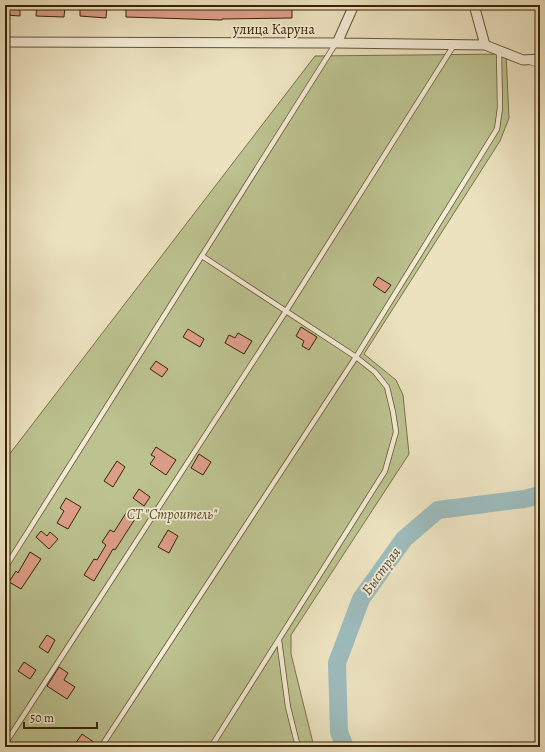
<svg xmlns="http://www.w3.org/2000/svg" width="545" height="752" font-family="Alegreya,serif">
  <rect width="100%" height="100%" fill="#ece2c0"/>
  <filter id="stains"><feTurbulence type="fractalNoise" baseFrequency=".005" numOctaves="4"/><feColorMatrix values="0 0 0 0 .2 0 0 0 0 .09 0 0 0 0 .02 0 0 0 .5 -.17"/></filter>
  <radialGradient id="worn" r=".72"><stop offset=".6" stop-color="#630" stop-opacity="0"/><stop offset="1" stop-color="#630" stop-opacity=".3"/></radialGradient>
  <!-- green -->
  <path fill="#bcc290" stroke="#7a7248" d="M506,54L509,118L500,141L364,354L396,380L403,395L409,454L291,635V654L314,747H5V460L315,56Z"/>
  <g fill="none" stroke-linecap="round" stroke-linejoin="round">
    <!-- river -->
    <path stroke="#9dbbbc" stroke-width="18" d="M345,747L339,732L337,663L361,599L404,539L438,510L524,499L540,495"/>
  </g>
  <!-- building -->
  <path fill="#dd9e89" stroke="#392300" d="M5,5H20V16L5,15Z
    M37,5H65L64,17L36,16Z
    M80,5H107L106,18L80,16Z
    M126,5H292V18L222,19V20L126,17Z
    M378,277L391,285L385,293L373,285Z
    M301,327L317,337L309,350L302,346L304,341L296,336Z
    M188,329L204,339L200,347L183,337Z
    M238,333L252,341L244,354L225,343L229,335L235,338Z
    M156,361L168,369L162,377L150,369Z
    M156,447L176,460L166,475L150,464L155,457L151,455Z
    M199,454L211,462L203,475L191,468Z
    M117,461L125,467L113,487L104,481Z
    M139,489L150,497L144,506L133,498Z
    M66,498L81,507L68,529L57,523L64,511L60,508Z
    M126,513L135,519L115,550L113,549L94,581L84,575L94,559L97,560L106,545L102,542L110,530L114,532Z
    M168,530L178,536L169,553L158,547Z
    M41,531L47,536L50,532L58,539L49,549L36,537Z
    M30,552L41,559L21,589L9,582L16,571L18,573Z
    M47,635L55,640L48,653L39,647Z
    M24,662L36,670L30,679L18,671Z
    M59,667L68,673L64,680L75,687L67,699L47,686Z
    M82,734L98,745L97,747H73Z"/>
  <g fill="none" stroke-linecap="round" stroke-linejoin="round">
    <defs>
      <path id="service" d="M530,62L540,65
        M202,256L356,357L375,372L387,387L393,412L396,432L385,471L211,747
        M5,568L336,43
        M279,640L288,707L298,747
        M5,744L286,311L454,45
        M101,747L356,357L497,129L500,108L499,51"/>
      <path id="minor" d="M474,5L485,45
        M5,42L337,43L485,45L523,60L540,59
        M337,43L354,5"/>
    </defs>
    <!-- service casing -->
    <use href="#service" stroke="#665330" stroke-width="6"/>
    <!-- minor casing -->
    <use href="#minor" stroke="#665330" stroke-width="11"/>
    <!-- service -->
    <use href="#service" stroke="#f3ecd6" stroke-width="4.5"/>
    <!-- minor -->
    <use href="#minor" stroke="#f3ecd6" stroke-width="9"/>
  </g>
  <g text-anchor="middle" stroke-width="3.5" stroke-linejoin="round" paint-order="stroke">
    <!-- street labels -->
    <g font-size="14" fill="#392300" stroke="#f3ecd6">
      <text x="274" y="34">улица Каруна</text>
    </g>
    <!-- park labels -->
    <g font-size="14" font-style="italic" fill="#5a4b24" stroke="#f3ecd6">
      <text x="172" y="519">СТ "Строитель"</text>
    </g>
    <!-- water labels -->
    <g font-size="15" font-style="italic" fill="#575138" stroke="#f3ecd6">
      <text transform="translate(381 571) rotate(-54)" y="5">Быстрая</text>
    </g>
  </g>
  <!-- margin -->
  <rect width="545" height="752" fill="none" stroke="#ece2c0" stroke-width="20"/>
  <rect x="6" y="6" width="533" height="740" fill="none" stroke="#392300" stroke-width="2"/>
  <rect x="10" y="10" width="525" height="732" fill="none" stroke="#392300"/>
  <!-- scale -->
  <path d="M24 722v6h73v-6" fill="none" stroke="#392300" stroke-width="2"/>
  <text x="30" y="722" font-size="12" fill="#392300" stroke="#f3ecd6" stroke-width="3" paint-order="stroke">50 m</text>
  <rect width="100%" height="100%" filter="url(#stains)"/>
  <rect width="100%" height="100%" fill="url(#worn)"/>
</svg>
